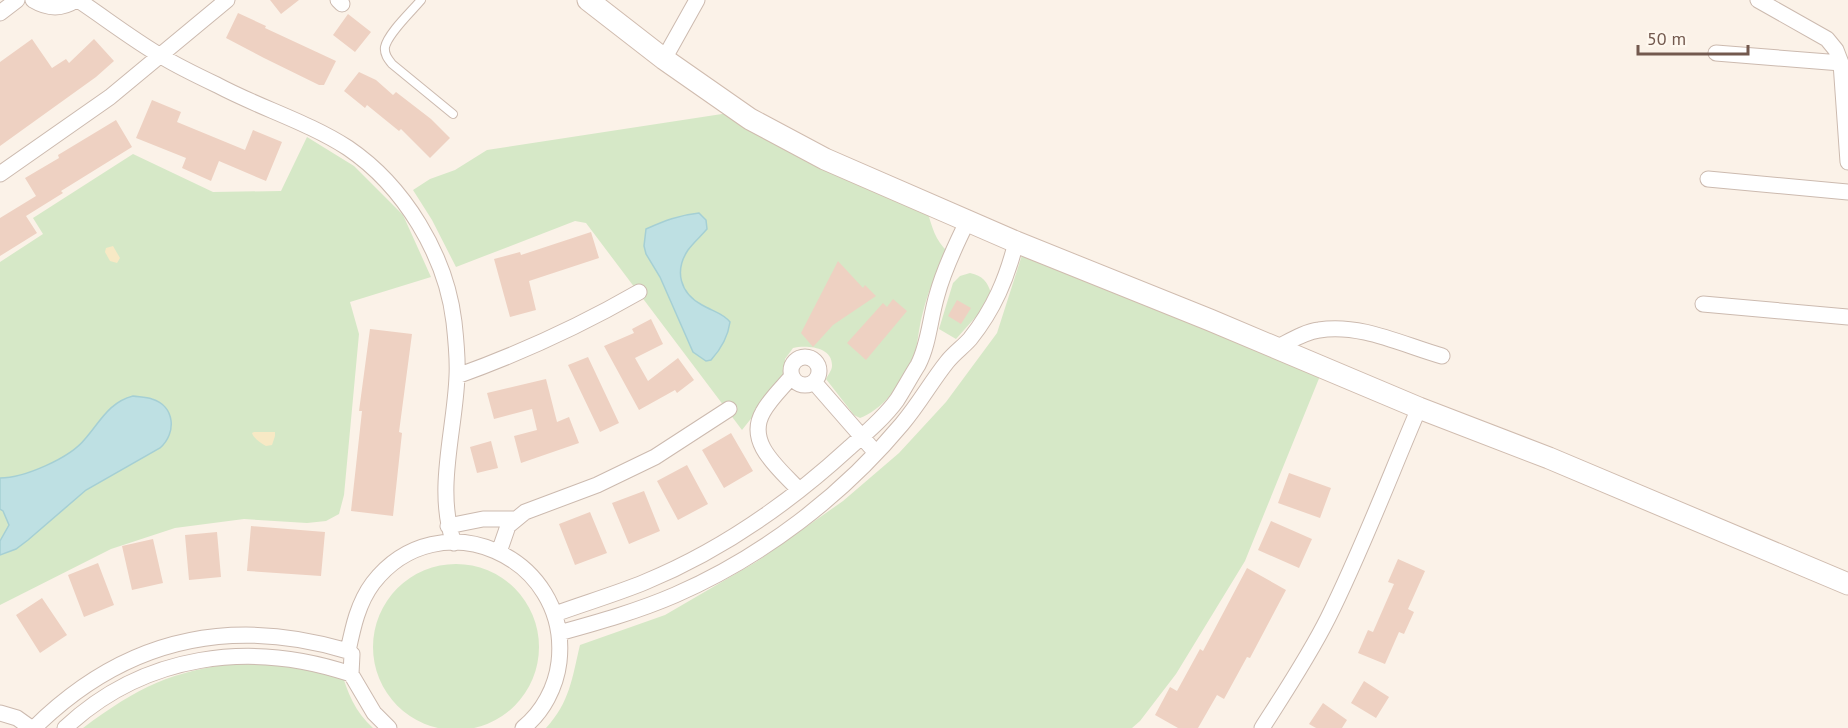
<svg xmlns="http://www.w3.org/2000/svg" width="1848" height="728" font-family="'PT Sans',sans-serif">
  <rect width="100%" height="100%" fill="#fbf2e8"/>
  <!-- green -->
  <path fill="#d6e8c7" d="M735,112L927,210C932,227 935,240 948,252C937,271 928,291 923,312C918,329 918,349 911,366C902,385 880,411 860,418L854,415L826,379C828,375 832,370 832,366C833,346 805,345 793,348L785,359L784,377L742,430L586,223L575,221L456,267L432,220L413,190L430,179L455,170L487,150Z
    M307,137L354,166L403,215L431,277L350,302L359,334L344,495L339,514L326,521L307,523L244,519L175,528L111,549L0,605V262L43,234L33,218L133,154L213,192L281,191Z
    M1022,255L1320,376L1245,561L1176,674L1140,721L1132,728H546C570,702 572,678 580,645L665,615L756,562L843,501L899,453L946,402L997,333Z
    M970,273C983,276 987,281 991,293L981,311L956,339L939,329L953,283L960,276Z
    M373 647a83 83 0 1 1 166 0a83 83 0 1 1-166 0Z
    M242,663L341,670C347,692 355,712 373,728H83C138,687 172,670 242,663Z"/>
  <!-- sand -->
  <path fill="#f7e9c5" d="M113,246L120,258L117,263L110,261L105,252L106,248Z
    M254,432H275V436L272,445L266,446C261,443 254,439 252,433Z"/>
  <!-- water -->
  <path fill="#bee0e3" stroke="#a5cfd4" stroke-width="1.5" d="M699,213L706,220L707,229C701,236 693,243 688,250C674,271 680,293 702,305C712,311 723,313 730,322C728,337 721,349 711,360L706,361L693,352L660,277L646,254L644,246L646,229C664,221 679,215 699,213Z
    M133,396C139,397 146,397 152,399C175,406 177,433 160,448L86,490L28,540L16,549L0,555V541L9,525L3,511L0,509V478C24,478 70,458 85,439C100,422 109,402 133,396Z"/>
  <!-- building -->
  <path fill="#eed1c2" d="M270,0H299L281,14Z
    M238,13L266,26L265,28L336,61L324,85H319L264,58L226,38Z
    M348,14L371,32L355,52L333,35Z
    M32,39L52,68L66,59L69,63L94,39L114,61L96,77L0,146V62Z
    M359,72L376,80L393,95L396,92L431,119L450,138L430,158L401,129L399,131L367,105L365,108L344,91Z
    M152,100L181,112L177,122L245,150L253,130L282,142L266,181L219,161L211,181L182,168L186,158L136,138Z
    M116,120L132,147L61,191L63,193L26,216L37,233L0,256V218L36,196L25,178L59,158L58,155Z
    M591,232L599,258L529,281L536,310L510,317L494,259L520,252L521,255Z
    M838,261L863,288L865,285L876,296L833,325L813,347L801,333Z
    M893,299L907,311L866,360L847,343L883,303L887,307Z
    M957,300L971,308L961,324L948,316Z
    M651,319L663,344L635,358L648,381L678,358L694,380L677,393L675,390L639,410L604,346L634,333L632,329Z
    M370,329L412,334L399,432L402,433L393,516L351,511L362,411H359Z
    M588,357L619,423L600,432L568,365Z
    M546,379L557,422L569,417L579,443L521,463L514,436L537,430L532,409L494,419L487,393Z
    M731,433L753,471L724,488L702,450Z
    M491,441L498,468L477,473L470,447Z
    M687,465L708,504L678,520L657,481Z
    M1289,473L1331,488L1320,518L1278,503Z
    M644,491L660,531L629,544L612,503Z
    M590,512L607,553L575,565L559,524Z
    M1271,521L1312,539L1299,568L1258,550Z
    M251,526L325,532L321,576L247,571Z
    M217,532L221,577L189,580L185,535Z
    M153,539L163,583L132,590L122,546Z
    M1398,559L1425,571L1408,609L1414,612L1404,634L1399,632L1385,664L1358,653L1368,630L1373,632L1394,584L1388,582Z
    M98,563L114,605L84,617L68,575Z
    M1247,568L1286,590L1250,658L1247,657L1224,699L1217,695L1198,728H1178L1155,715L1170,687L1177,691L1200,649L1203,651Z
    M42,598L67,635L40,653L16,615Z
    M1364,681L1389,697L1376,718L1351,703Z
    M1323,703L1347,720L1342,728H1316L1309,724Z"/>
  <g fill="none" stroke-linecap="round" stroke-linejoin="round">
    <defs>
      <path id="lane" d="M421,0C412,11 388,33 385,47C384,54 388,59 392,64L453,114"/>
      <path id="street" d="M33,0C48,9 61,10 76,0
        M78,0C105,18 132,39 161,56C179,67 198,76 217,85C260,108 308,122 348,148C404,186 446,255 454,322C456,340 458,358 457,376C455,431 435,490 454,543
        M338,0L342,4
        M1758,0L1827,39L1836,50L1841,63L1848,162
        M0,13L17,0
        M1716,53L1841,63
        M664,59L697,0
        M0,174L110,97L227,0
        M1708,179L1848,192
        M1703,304L1848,317
        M1276,348C1290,341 1304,332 1319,330C1360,323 1403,345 1442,356
        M791 371a14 14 0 1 1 28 0a14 14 0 1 1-28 0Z
        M457,376C521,353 580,326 639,292
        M792,376C783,387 770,399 763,412C745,443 780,469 799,490
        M814,382L876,453
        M448,526L483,519H514
        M499,552L508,526L525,512L597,485L655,457L729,409
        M555,614C585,603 616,594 645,582C720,551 789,503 849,448C865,434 884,418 897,400C904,389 911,376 918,365C929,344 930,318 937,295C944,269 956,244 968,220
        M559,633C599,622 638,611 675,595C762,557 842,496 902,424C919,404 931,382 947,362C954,353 963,347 970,339C994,309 1007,278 1016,242
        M351,674L352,654L348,651C353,627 358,603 373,583C439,498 571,556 559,662C556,687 543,712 523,728
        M0,713L17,718L31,728
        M34,728C123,640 228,615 348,651
        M65,728C144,654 250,640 351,674L374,713L389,728
        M1262,728C1285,692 1309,656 1328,618C1362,550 1389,478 1419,408"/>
      <path id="secondary" d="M588,0L664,59L750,119L825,159L1016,242L1210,320L1419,408L1549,458L1848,584"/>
    </defs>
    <!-- lane casing -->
    <use href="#lane" stroke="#ccbaaf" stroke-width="10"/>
    <!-- street casing -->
    <use href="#street" stroke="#ccbaaf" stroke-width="17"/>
    <!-- secondary casing -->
    <use href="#secondary" stroke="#d0bcaf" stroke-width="23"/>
    <!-- lane -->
    <use href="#lane" stroke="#fff" stroke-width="8"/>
    <!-- street -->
    <use href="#street" stroke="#fff" stroke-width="15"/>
    <!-- secondary -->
    <use href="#secondary" stroke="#fff" stroke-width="21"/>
  </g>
  <!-- scale -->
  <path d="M1638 45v9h110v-9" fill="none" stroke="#73594e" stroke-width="3"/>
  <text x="1647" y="45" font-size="18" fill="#73594e" stroke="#fef7ee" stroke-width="4.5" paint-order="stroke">50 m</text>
</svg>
